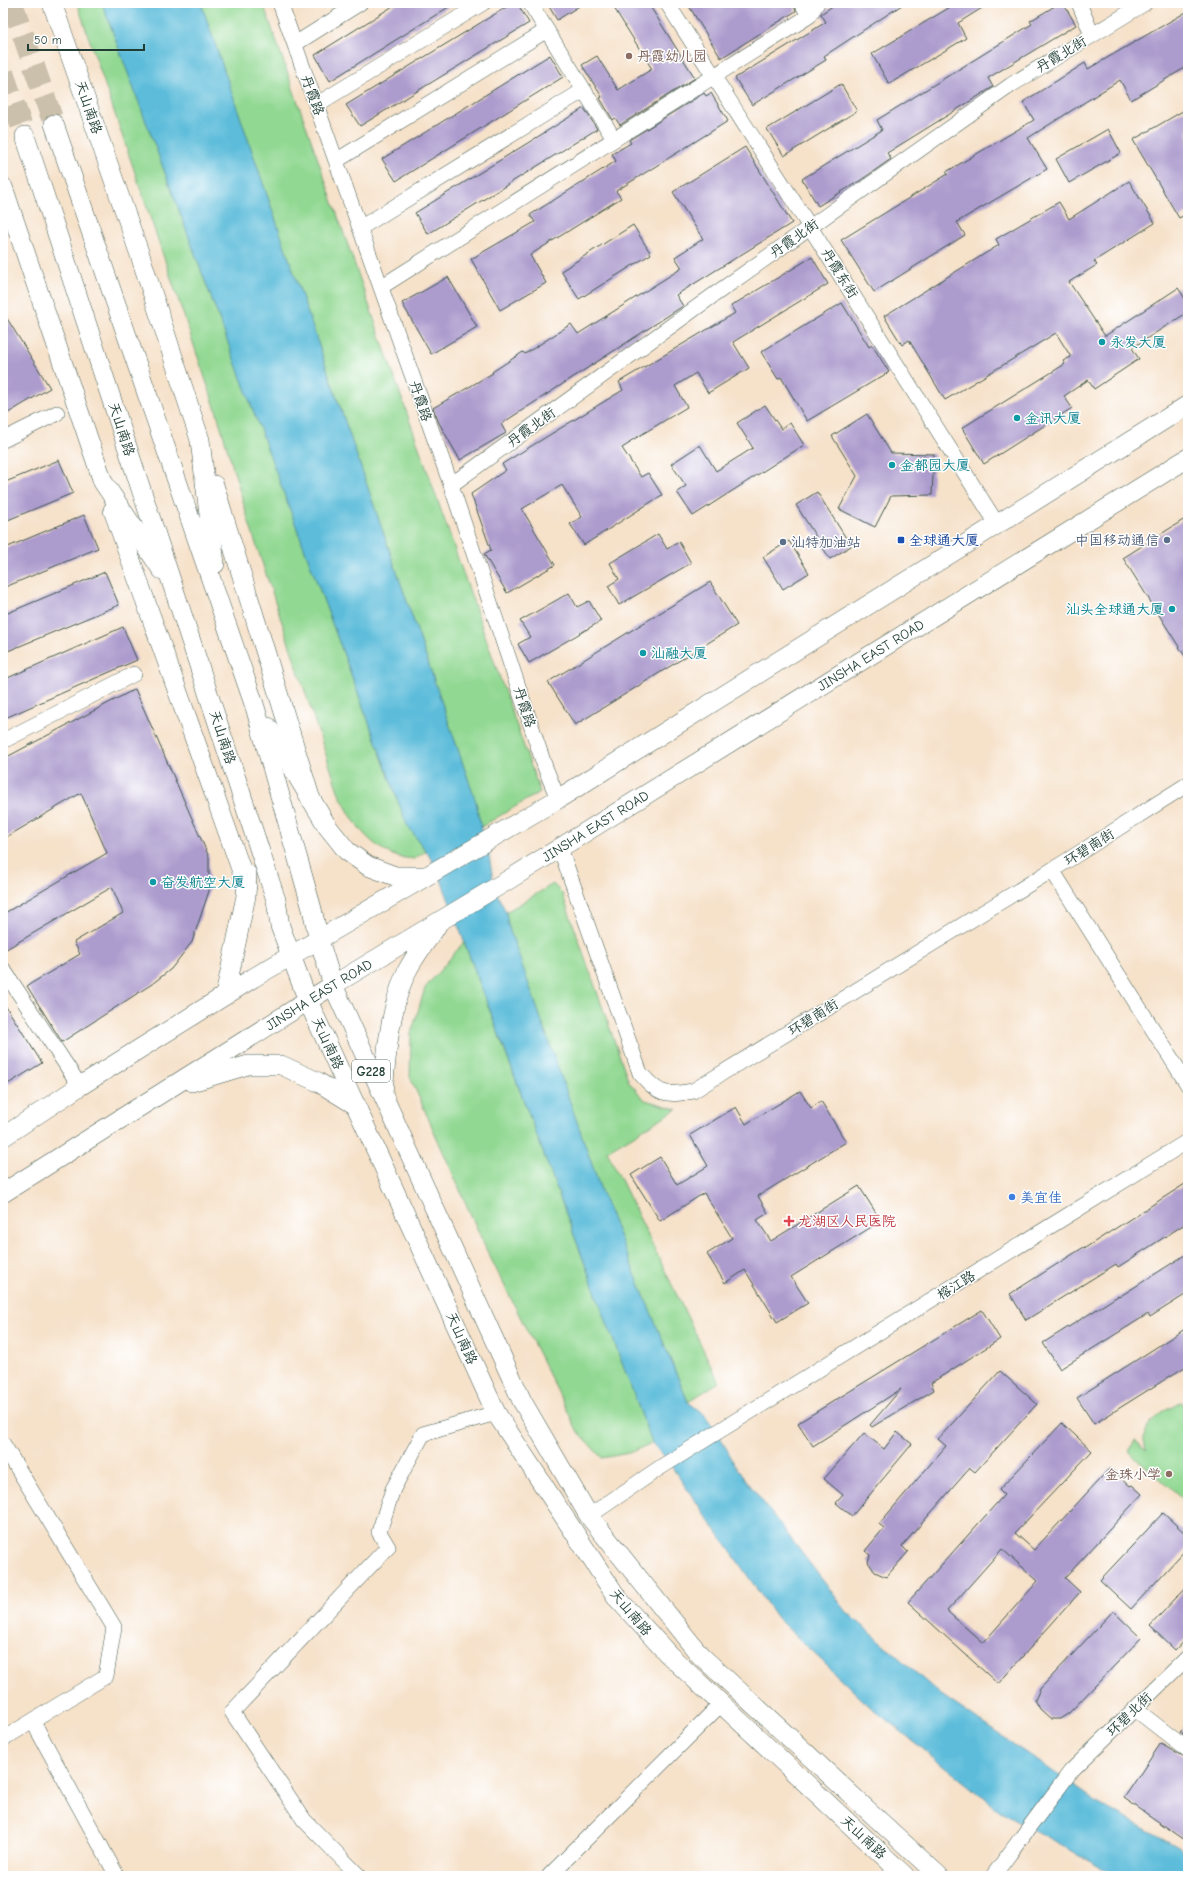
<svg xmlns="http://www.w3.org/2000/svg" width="1191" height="1879" font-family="'Comic Neue','LXGW WenKai TC',sans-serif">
  <rect width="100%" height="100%" fill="#fff"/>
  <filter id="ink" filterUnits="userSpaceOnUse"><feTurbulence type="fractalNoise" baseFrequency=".025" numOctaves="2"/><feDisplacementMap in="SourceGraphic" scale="8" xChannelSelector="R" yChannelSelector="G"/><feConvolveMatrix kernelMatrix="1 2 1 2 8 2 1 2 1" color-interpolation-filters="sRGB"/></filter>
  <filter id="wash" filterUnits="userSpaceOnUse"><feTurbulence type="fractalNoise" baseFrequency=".012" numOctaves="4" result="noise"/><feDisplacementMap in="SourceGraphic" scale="16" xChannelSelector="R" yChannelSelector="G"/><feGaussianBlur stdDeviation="0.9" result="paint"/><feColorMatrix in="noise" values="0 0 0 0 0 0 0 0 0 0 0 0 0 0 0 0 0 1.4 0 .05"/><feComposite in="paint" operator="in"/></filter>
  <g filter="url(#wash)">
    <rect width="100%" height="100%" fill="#f6e1c9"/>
    <!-- green -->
    <path fill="#91d892" stroke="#588a63" d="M77,3H102L407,825L426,851L414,859C408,858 399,858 393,855C363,841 351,818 338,791L250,526L216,410Z
      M201,3H263L540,792L481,827L476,802Z
      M553,884L562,893L629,1082L645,1100L677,1109L607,1151L719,1382L688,1402L604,1199L508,925L506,912Z
      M464,942L652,1443L629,1453L602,1458L578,1432L486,1249L410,1077L411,1034L425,988Z
      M1181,1403H1188V1503L1128,1451L1135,1441L1148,1450C1147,1447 1144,1443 1144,1441C1143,1421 1166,1409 1181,1403Z"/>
    <!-- water -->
    <path fill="#5cbcda" stroke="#3e7c87" d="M102,3H201L476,802L481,827L486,839L495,890L506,912L508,925L604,1199L688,1402L704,1414L718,1433L737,1468L847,1612L940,1694L1099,1803L1188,1853V1876H1118L1004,1814L868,1705L777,1618L669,1463L652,1443L437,869L426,851L407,825Z"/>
    <g id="blocks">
      <!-- building -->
      <path fill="#ac9bcd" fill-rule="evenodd" d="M398,3H455L330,81L315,55Z
        M513,3H517L529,23L360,126L346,105Z
        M547,3H584L557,20Z
        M611,3H648L695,78L620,125L615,118L613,120L600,98L602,97L582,65L597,56L618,90L652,69Z
        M687,3H793L796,11L721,58Z
        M837,3H905L824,56L826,60L752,105L735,78L826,22L821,14Z
        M957,3H990L958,23L966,38L889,84L872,54Z
        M1060,3H1063L1076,25L988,78L993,87L887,153L891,159L861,180L818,206L802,179L882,130L877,120L1032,24L1030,21Z
        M1188,11V66L1131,100L1120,80L1028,138L1047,169L957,222L965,235L874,292L841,240L948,174L946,172L1034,120L1023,102L1085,63L1088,69Z
        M550,55L563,77L396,181L382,159Z
        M841,84L857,111L784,156L767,129Z
        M704,93L706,96L711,93L728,121L616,191L621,198L530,255L546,283L500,310L471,259L535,222L530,215L616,161L612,154L631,143L629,140Z
        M584,108L597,129L428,234L415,213Z
        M1188,108V213L1179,218L1133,140Z
        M1108,129L1121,153L1069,183L1056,159Z
        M745,147L792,223L676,295L683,306L501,424L506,433L460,460L439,423L433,408L493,373L492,372L523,352L525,354L571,324L578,334L682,268L675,257L703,239L673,192Z
        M1129,181L1155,223L1094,261L1097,265L1069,282L1105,336L1178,288L1188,303V312L1132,348L1139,359L1094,389L1088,380L1064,396L1072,408L984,464L962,428L1065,364L1063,361L1071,357L1056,333L945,400L909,340L902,345L884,316L999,245L996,239L1059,202L1069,219Z
        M633,225L651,254L579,299L561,271Z
        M812,257L828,284L733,342L749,368L708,393L696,373L675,386L687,407L629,442L630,443L622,448L641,477L648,473L662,495L584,545L570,524L582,517L562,485L522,509L555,565L507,593L484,554L491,550L471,494L506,470L502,464L623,390L619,382L735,313L731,306Z
        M448,277L477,327L431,354L402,303Z
        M842,303L869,347L872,345L889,372L807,421L781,377L778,379L761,352Z
        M3,312L50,388L3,416Z
        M765,405L781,429L790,423L804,445L693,516L677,492L686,486L671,464L700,445L716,471L753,448L737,423Z
        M867,414L891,453L934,454L932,495L891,496L875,527L839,509L857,476L832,436Z
        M59,460L73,493L3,522V483Z
        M817,492L851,546L830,559L796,505Z
        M84,515L98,548L3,588V549Z
        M1188,517V661L1123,558Z
        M658,534L667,549L679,542L691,563L619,605L608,586L619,579L610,563Z
        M789,541L809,573L783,589L763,557Z
        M105,572L119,605L3,653V615Z
        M710,582L737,625L575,725L548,682Z
        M569,593L577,607L589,601L601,621L529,663L518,644L530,637L520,621Z
        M123,627L137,660L3,719V680Z
        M135,689L209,857V891L192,942L171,969L152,984L62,1042L27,986L80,954L74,942L123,913L112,887L3,951V914L107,853L81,793L3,839V759Z
        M3,1002L42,1063L3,1087Z
        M800,1091L811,1108L821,1101L846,1142L758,1196L768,1213L757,1220L771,1241L859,1186L881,1221L791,1277L808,1303L777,1322L745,1270L725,1283L707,1254L732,1238L704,1193L660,1221L631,1175L660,1157L677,1185L708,1166L690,1135L736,1107L746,1124Z
        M1188,1182V1222L1118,1267L1116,1264L1026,1320L1010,1294L1084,1247L1085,1248Z
        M1188,1253V1293L1150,1317L1148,1314L1060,1369L1043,1343L1118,1296L1119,1297Z
        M982,1310L1000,1339L931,1383L934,1390L872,1427L870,1425L901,1389L813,1446L798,1423Z
        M1188,1327V1365L1094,1424L1077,1398Z
        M1000,1371L1037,1404L975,1472L970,1468L902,1546L908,1552L886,1577L875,1572L868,1562L870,1555L865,1551L884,1528L879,1524L946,1446L938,1439Z
        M1062,1423L1092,1451L1015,1533L1034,1550L1110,1468L1130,1486L1132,1485L1142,1494L1065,1578L1080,1592L998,1684L908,1602L1004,1495L999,1490ZM1002,1549L1038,1581L983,1643L947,1611Z
        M897,1432L912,1444L852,1516L836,1503L843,1495L824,1479L864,1433L884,1449Z
        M1163,1513L1188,1536V1547L1131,1609L1100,1580Z
        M1188,1585V1636L1175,1650L1150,1626Z
        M1113,1611L1141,1638L1069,1713L1060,1719H1051L1040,1709L1035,1700L1040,1689Z
        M1188,1724V1739L1180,1732Z
        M1161,1743L1188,1759V1842L1124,1798Z"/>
    </g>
  </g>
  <g filter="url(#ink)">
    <use href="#blocks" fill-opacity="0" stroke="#3f564a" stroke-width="1"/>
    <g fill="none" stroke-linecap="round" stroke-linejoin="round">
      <!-- highway-tunnel -->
      <path stroke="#cbc0ab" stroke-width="22" stroke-dasharray="22 11" stroke-linecap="butt" d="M12,3L54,124
        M3,73L25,136"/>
      <defs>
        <path id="minor" d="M280,3L451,485L545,767L558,799
          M530,3L614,139
          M667,3L810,227L997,524
          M802,3L809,16
          M1079,3L1092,35
          M295,44L360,3
          M316,105L483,3
          M336,161L547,30
          M360,228L584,90
          M381,287L809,16L817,3
          M3,440L57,413
          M451,485L711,297L1011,85L1145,3
          M3,741L134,674
          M560,848L640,1073C659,1095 665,1096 693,1091L1065,862L1188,784
          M1052,870L1188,1085
          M3,969L80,1086
          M3,1444L114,1627L106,1676L3,1739
          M589,1516L661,1467L1188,1141
          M1135,1709L1188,1750
          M36,1727L117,1876
          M359,1876L304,1820L232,1712L388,1547L379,1532L393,1489L423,1434L496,1413
          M549,1876L721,1704
          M993,1876L1071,1771L1188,1657"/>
        <g id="major">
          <path d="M52,3L140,255L200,440L215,564"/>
          <path d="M54,124L255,707L312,909L319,940L333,985L522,1401L589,1516L700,1655L939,1876"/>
          <path d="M25,136L276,900L280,926L308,1001L496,1413L618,1599L668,1654L905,1876"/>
          <path d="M3,187L103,482L162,570"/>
          <path d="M214,485L311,800"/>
          <path d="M113,510L247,886"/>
          <path d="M268,727L327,826L347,851L368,866L395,876H426"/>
          <path d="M225,995L246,896L247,874"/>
          <path d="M192,1082L248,1065H281L318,1082L357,1106"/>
          <path d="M383,1094C386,1055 390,1006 407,971C415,955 427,941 436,927"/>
          <path d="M3,1137L80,1086L253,978L558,799L1188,405"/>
          <path id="s1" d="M3,1193L333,985L505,882L1188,458"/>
        </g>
      </defs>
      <!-- minor casing -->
      <use href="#minor" stroke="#3f564a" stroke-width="16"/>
      <!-- major casing -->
      <use href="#major" stroke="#3f564a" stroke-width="20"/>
      <!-- minor -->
      <use href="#minor" stroke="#fff" stroke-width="15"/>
      <!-- major -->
      <use href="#major" stroke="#fff" stroke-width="19"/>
    </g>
  </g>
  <!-- markers -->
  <g fill="#8d6e63" stroke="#fff" stroke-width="1.5">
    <circle cx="629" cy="56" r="4"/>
    <circle cx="1169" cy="1474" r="4"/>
  </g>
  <g fill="#0f9aa8" stroke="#fff" stroke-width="1.5">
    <circle cx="1102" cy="342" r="4"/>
    <circle cx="1017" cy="418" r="4"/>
    <circle cx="892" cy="465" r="4"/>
    <circle cx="1172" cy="609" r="4"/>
    <circle cx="643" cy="653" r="4"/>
    <circle cx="153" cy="882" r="4"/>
  </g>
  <rect fill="#1a4fb4" stroke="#fff" stroke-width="1.5" x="897" y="536" width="8" height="8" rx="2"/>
  <g fill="#5c6f8a" stroke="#fff" stroke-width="1.5">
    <circle cx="1167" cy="540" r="4"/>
    <circle cx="783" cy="542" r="4"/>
  </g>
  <circle fill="#3f7fe0" stroke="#fff" stroke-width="1.5" cx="1012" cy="1197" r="4"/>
  <path fill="#e0444e" stroke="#fff" stroke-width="1.5" d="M787 1215h4v4h4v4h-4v4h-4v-4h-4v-4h4z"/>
  <g text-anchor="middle" stroke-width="3" stroke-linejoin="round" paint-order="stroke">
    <!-- shield labels -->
    <rect fill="#fff" stroke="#627771" stroke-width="1" x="352" y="1060" width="38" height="22" rx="3"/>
    <g font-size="13" font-weight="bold" fill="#1f3d34">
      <text x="371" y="1076">G228</text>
    </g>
    <!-- street labels -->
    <g font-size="14" fill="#1f3d34" stroke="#fff">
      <text transform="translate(1061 54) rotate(-31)" y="5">丹霞北街</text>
      <text transform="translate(313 95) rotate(70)" y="5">丹霞路</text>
      <text transform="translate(89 107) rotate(71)" y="5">天山南路</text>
      <text transform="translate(794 238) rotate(-35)" y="5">丹霞北街</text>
      <text transform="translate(840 273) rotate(58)" y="5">丹霞东街</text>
      <text transform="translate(421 401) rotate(71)" y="5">丹霞路</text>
      <text transform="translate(531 427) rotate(-36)" y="5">丹霞北街</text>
      <text transform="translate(122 429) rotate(72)" y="5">天山南路</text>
      <text dy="5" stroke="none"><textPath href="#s1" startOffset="1021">JINSHA EAST ROAD</textPath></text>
      <text transform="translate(525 707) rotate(72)" y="5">丹霞路</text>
      <text transform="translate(223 737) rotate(72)" y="5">天山南路</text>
      <text dy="5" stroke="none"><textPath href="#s1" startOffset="697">JINSHA EAST ROAD</textPath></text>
      <text transform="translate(1089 847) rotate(-32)" y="5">环碧南街</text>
      <text dy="5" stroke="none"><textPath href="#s1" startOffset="373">JINSHA EAST ROAD</textPath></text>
      <text transform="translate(813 1017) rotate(-32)" y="5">环碧南街</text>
      <text transform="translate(328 1043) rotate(65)" y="5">天山南路</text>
      <text transform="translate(956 1285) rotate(-32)" y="5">榕江路</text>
      <text transform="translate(462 1338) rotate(66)" y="5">天山南路</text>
      <text transform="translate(631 1612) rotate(50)" y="5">天山南路</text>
      <text transform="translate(1129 1714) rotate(-44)" y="5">环碧北街</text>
      <text transform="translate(864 1837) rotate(43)" y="5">天山南路</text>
    </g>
    <!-- education labels -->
    <g font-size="14" fill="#785e54" stroke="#fff" text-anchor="start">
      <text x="637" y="61">丹霞幼儿园</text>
      <text x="1161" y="1479" text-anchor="end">金珠小学</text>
    </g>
    <!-- culture labels -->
    <g font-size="14" fill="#0d838f" stroke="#fff" text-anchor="start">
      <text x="1110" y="347">永发大厦</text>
      <text x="1025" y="423">金讯大厦</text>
      <text x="900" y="470">金都园大厦</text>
      <text x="1164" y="614" text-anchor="end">汕头全球通大厦</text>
      <text x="651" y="658">汕融大厦</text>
      <text x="161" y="887">奋发航空大厦</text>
    </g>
    <!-- transit labels -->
    <g font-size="14" fill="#164399" stroke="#fff" text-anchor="start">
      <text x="909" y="545">全球通大厦</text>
    </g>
    <!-- service labels -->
    <g font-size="14" fill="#4e5e75" stroke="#fff" text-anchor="end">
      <text x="1159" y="545">中国移动通信</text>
      <text x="791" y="547" text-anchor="start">汕特加油站</text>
    </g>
    <!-- shop labels -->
    <g font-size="14" fill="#366cbe" stroke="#fff" text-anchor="start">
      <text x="1020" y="1202">美宜佳</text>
    </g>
    <!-- health labels -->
    <g font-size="14" fill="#be3a42" stroke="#fff" text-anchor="start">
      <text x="798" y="1226">龙湖区人民医院</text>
    </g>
  </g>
  <!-- margin -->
  <rect width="1191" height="1879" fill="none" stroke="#fff" stroke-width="16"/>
  <!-- scale -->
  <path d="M28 44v6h116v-6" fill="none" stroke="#1f3d34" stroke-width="2"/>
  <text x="34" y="44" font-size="12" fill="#1f3d34" stroke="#ffffff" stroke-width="3" paint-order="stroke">50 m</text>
</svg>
